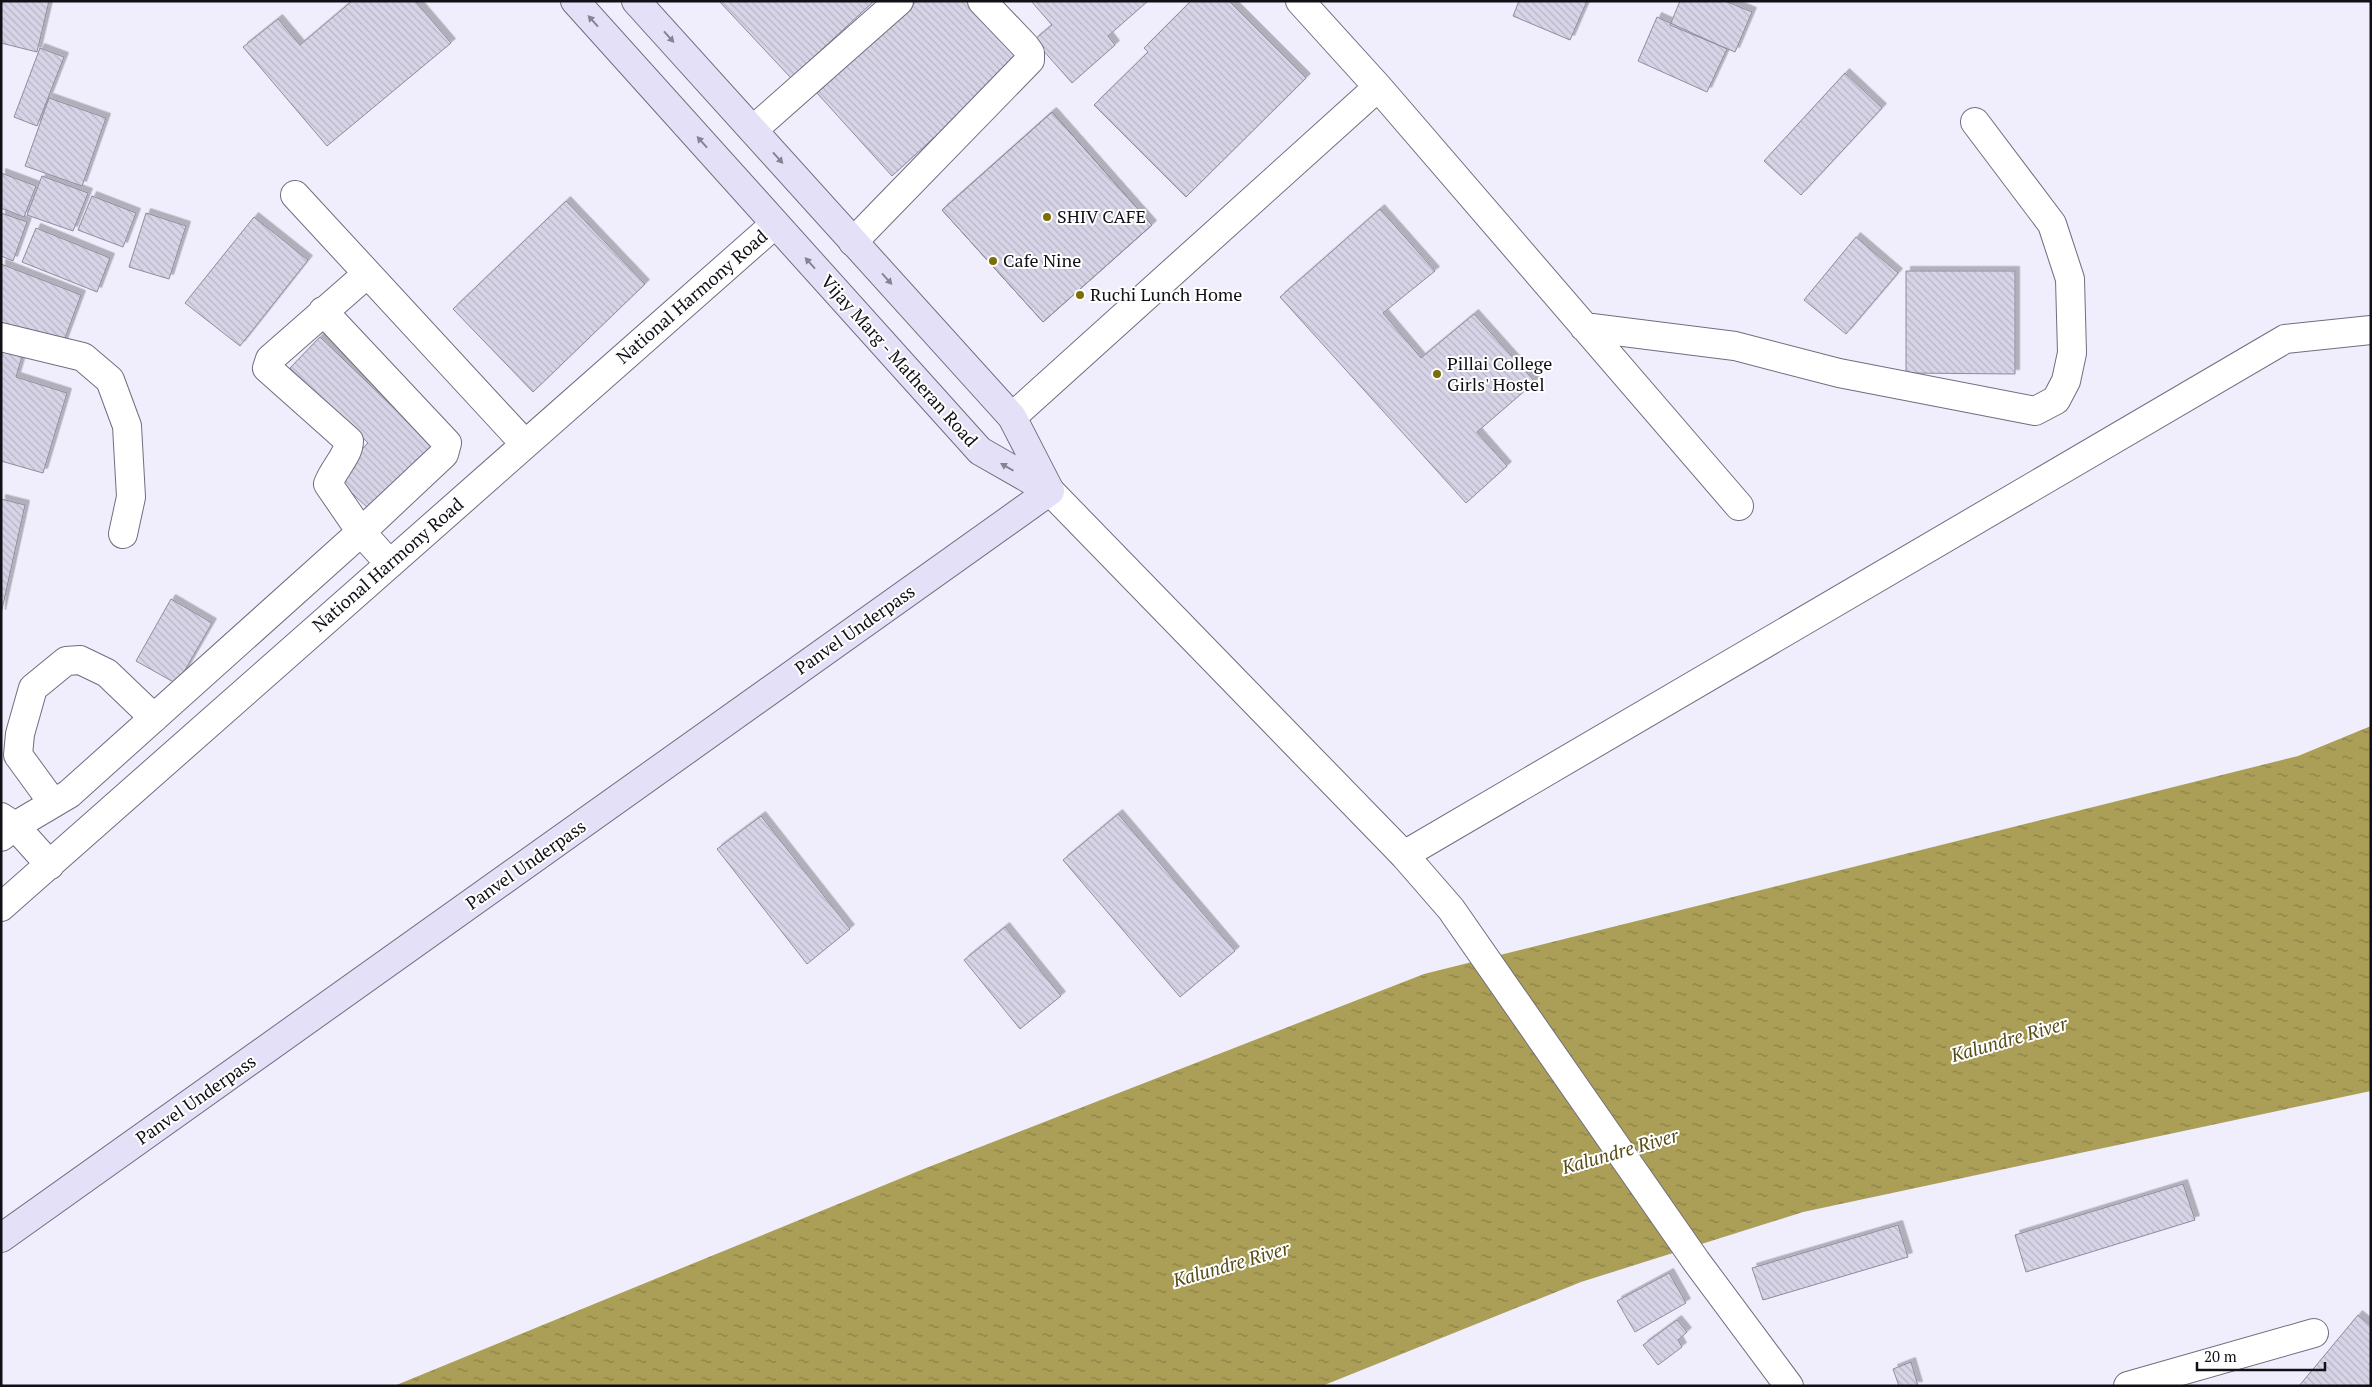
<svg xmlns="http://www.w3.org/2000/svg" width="2372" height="1387" font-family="'PT Serif',serif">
  <defs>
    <pattern id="water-ripples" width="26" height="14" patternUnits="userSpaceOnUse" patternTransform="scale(1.25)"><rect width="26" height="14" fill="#ab9f57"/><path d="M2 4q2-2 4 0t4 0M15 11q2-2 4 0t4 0" fill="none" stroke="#8a8047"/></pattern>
    <pattern id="building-back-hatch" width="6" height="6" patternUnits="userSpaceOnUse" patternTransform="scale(1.25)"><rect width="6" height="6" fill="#d6d4e6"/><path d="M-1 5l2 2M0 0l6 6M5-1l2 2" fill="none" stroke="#b7b5c5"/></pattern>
    <filter id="shadow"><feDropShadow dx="4.5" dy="-4.5" stdDeviation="0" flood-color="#0004"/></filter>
  </defs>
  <rect width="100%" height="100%" fill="#f0eefd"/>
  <!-- water -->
  <path fill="url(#water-ripples)" d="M2371,726V1091L1803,1212L1581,1282L1322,1386H394L926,1168L1424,974L2298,756Z"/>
  <!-- building -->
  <path fill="url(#building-back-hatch)" stroke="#8e8c9d" filter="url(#shadow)" d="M1,1H49L37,52L1,43Z
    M352,1H415L451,43L327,146L243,47L278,19L300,45Z
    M719,1H874L791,78Z
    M917,1H969L1021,58L892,176L817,93Z
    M1031,1H1148L1108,36L1115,45L1072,83L1034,40L1052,25Z
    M1191,1H1229L1306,78L1186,197L1094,105L1148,52L1144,48Z
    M1519,1H1587L1570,40L1513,16Z
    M1680,1H1725L1752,12L1735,52L1670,25Z
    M1657,17L1727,49L1707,92L1638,61Z
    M40,48L64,57L37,126L14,117Z
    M1845,73L1882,108L1801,195L1764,161Z
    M49,98L106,118L82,186L25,166Z
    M1052,112L1152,225L1043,322L942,210Z
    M1052,112L1152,225L1043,322L942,210Z
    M1,173L36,186L24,217L1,208Z
    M42,176L88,193L73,231L27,215Z
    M92,196L136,213L123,247L78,230Z
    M566,201L645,284L533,392L453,309Z
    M1380,209L1435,271L1383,313L1421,358L1474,314L1535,382L1477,432L1507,466L1466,503L1280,297Z
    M1,213L27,222L13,261L1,256Z
    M146,213L186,226L169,279L129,267Z
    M254,217L308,260L240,346L185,303Z
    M36,228L110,258L97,292L22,262Z
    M1856,237L1898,273L1846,334L1804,300Z
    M1,264L81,295L62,346L1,322Z
    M1906,271H2015V374L1906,373Z
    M320,337L439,451L372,512L335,477L368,443L290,368Z
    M1,347L23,353L16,377L67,393L43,473L1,461Z
    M1,499L25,505L1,614Z
    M171,599L212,623L177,684L136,661Z
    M1118,814L1235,951L1180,997L1063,860Z
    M761,816L850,929L807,964L717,849Z
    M1005,927L1061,996L1020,1029L964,960Z
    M2183,1184L2195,1220L2026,1272L2015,1235Z
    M1898,1225L1908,1257L1763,1300L1752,1268Z
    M1669,1273L1686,1303L1635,1332L1617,1301Z
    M2358,1315L2371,1326V1386H2299Z
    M1677,1320L1687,1332L1678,1340L1682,1347L1658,1365L1643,1345Z
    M1911,1362L1918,1386H1899L1893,1369Z"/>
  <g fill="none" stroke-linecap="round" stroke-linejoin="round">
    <defs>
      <path id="minor" d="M1378,87L1739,506
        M753,130L899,1
        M295,195L525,444
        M853,242L1030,60V53L1025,46L982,1
        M323,311L447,443L444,454L361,532L390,564
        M1584,327L1735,346L1839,373L2035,411L2056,400L2066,381L2072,353L2070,279L2052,224L1975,122
        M1,337L83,357L110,380L127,426L131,497L123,534
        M1012,417L1378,87L1300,1
        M53,803L18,755L20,734L33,688L66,661L80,660L107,673L154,718
        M1,817L15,826L50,865
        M1,837L15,826L69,794L361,532L328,484C334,468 349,455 349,441L267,368L270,359L367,274
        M1404,855L2285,339L2371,330
        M1,907L775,224
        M2128,1386L2314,1333"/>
      <path id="tertiary" d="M1050,491L1404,855L1451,909L1696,1261L1789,1386"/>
      <path id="secondary" d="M575,1L980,451L1050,491
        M636,1L1012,417L1050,491
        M1,1238L1050,491"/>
    </defs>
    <!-- minor casing -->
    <use href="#minor" stroke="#706e7e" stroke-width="30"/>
    <!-- tertiary casing -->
    <use href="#tertiary" stroke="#706e7e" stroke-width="30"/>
    <!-- secondary casing -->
    <use href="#secondary" stroke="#706e7e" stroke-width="30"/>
    <!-- minor -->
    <use href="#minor" stroke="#fff" stroke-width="28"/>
    <!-- tertiary -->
    <use href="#tertiary" stroke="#fff" stroke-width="28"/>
    <!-- secondary -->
    <use href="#secondary" stroke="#e4e0f7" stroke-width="28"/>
  </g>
  <!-- one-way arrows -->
  <defs><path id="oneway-solid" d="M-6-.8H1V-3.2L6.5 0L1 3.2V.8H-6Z" transform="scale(1.25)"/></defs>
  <g fill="#858292">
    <use href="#oneway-solid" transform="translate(593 21) rotate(-132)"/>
    <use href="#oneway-solid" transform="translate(669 37) rotate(48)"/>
    <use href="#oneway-solid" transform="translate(702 142) rotate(-132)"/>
    <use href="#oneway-solid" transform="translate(778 158) rotate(48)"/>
    <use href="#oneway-solid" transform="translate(810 263) rotate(-132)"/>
    <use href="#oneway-solid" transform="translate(887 279) rotate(48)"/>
    <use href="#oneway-solid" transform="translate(1007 467) rotate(-150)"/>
  </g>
  <!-- markers -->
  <g fill="#7b6d08" stroke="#fff" stroke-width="2">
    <circle cx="1047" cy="217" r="5"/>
    <circle cx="993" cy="261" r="5"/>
    <circle cx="1080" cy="295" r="5"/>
    <circle cx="1437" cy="374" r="5"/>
  </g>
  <g text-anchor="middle" stroke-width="4" stroke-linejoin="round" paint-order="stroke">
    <!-- poi labels -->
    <g font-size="18" fill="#111016" stroke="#fff" text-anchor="start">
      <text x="1057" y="223">SHIV CAFE</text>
      <text x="1003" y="267">Cafe Nine</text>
      <text x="1090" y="301">Ruchi Lunch Home</text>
      <text x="1447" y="370">Pillai College<tspan x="1447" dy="21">Girls' Hostel</tspan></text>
    </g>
    <!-- street labels -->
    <g font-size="18" fill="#111016" stroke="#fff">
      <text transform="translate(692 297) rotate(-41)" y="6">National Harmony Road</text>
      <text transform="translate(899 361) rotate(48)" y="6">Vijay Marg - Matheran Road</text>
      <text transform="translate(388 565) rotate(-41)" y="6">National Harmony Road</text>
      <text transform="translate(855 630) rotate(-35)" y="6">Panvel Underpass</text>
      <text transform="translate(526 865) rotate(-35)" y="6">Panvel Underpass</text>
      <text transform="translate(196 1100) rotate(-35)" y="6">Panvel Underpass</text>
    </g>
    <!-- water labels -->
    <g font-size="19" font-style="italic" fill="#564d16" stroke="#fff">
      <text transform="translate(2009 1039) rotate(-16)" y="7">Kalundre River</text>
      <text transform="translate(1620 1151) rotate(-16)" y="7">Kalundre River</text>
      <text transform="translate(1231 1264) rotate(-16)" y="7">Kalundre River</text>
    </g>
  </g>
  <!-- border -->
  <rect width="2372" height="1387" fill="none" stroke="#111016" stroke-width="5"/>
  <!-- scale -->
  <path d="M2197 1362v8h128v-8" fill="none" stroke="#111016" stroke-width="2.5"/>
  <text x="2204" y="1362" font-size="15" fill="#111016" stroke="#ffffff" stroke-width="4" paint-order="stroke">20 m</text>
</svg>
